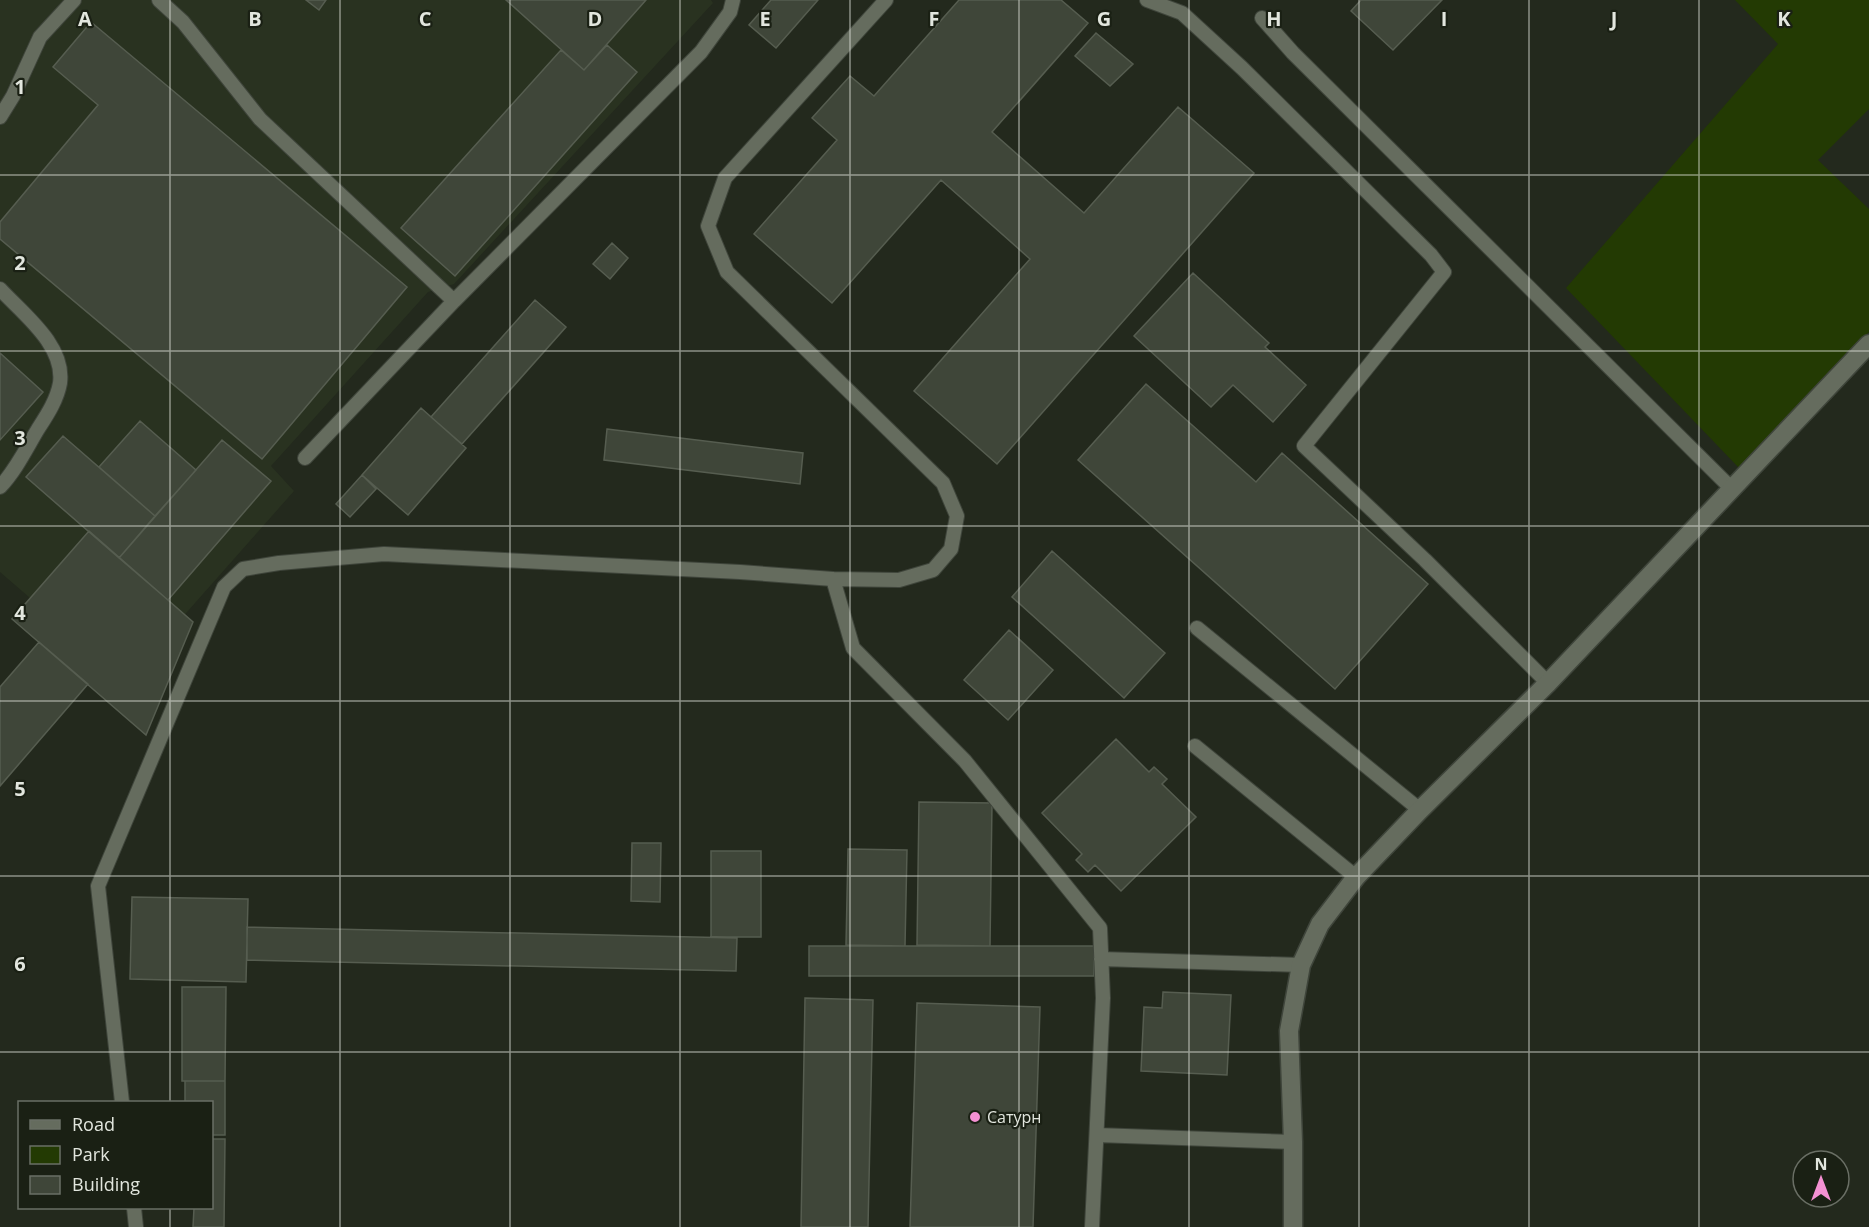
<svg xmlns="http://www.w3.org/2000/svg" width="1869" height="1227" font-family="'Open Sans',sans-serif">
  <rect width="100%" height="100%" fill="#23291d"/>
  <!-- built -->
  <path fill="#293220" d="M0,0H711L713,3L454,284L428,292L271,466L294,491L126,681L0,572Z"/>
  <!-- green -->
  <path fill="#233a03" d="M1735,0H1869V109L1818,160L1869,209V332L1740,469L1566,288L1778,44Z"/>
  <!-- building -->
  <path fill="#3f4639" stroke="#565d50" stroke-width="1.5" d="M306,0H326L319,10Z
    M506,0H646L584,70Z
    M771,0H818L776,48L749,25Z
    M959,0H1061L1088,23L992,132L1084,213L1178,107L1254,173L997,464L914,391L1030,259L941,180L832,303L754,234L837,140L812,118L850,76L874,96Z
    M1361,0H1442L1393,50L1351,11Z
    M91,22L407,287L262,459L0,239V222L98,105L53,67Z
    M1096,33L1133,64L1110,86L1075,56Z
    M607,45L637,72L455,276L401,228L561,50L584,70Z
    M612,243L628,258L610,279L593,264Z
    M1193,273L1269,343L1265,347L1306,385L1273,422L1233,385L1211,407L1134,336Z
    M535,300L566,327L462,444L431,417Z
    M0,353L43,392L0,440Z
    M1146,384L1256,482L1282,453L1428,584L1335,689L1078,460Z
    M421,408L466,448L408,515L362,475Z
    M140,421L196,470L155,516L99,467Z
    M607,429L803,453L800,484L604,460Z
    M63,436L155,516L119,558L26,477Z
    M222,440L271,481L168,600L119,558Z
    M362,475L376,489L350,517L336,504Z
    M89,531L193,622L146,735L12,619Z
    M1052,551L1165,653L1124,698L1012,597Z
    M1009,630L1053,670L1008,720L964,680Z
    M39,642L88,684L0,786V687Z
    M1116,739L1149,772L1154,767L1167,779L1162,784L1196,817L1121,891L1095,865L1088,872L1076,860L1082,854L1042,813Z
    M919,802L992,803L990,946L917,945Z
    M632,843H661L660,902L631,901Z
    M848,849L907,850L905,946L846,945Z
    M711,851H761V937H711Z
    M132,897L248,899L246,982L130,979Z
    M247,927L737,938L736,971L247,960Z
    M809,946H1094V976H809Z
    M182,987H226L225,1081H182Z
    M1163,992L1231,995L1227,1075L1141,1071L1144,1007L1162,1008Z
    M805,998L873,1000L868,1227H801Z
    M917,1003L1040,1007L1033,1227H910Z
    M185,1081H225V1135H212V1102H185Z
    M212,1139H225L224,1227H193L194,1208H212Z"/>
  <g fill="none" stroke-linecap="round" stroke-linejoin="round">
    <defs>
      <path id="lane" d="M159,0L183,22L260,119L454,301
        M1147,0L1182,13L1242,68L1431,255L1444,272L1304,446L1425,560L1548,683
        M1262,18L1293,53L1732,489
        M0,117L13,96L40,37L74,0
        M0,289C23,314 65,345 60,383C57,400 47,415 38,429C26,449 16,470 0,487
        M305,458L454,301L701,52L730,12L733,0
        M833,579L899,580L933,570L951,549L957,516L943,483L727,272L708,226L725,178L886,0
        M1197,628L1420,810
        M1195,746L1356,877
        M1101,959L1301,965
        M122,1102L98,886L224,587L243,569L279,563L384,554L740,572L833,579L853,648L965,761L1100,928L1103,998L1092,1227
        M1097,1135L1293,1142
        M134,1208L136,1227"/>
      <path id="street" d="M1293,1227V1142L1289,1031L1301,965L1320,924L1356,877L1420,810L1548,683L1869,344"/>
    </defs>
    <!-- lane casing -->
    <use href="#lane" stroke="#3f453b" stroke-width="16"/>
    <!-- street casing -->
    <use href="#street" stroke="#3f453b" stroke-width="21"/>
    <!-- lane -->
    <use href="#lane" stroke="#656c5e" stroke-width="14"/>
    <!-- street -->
    <use href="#street" stroke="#656c5e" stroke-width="18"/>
  </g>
  <!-- grid -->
  <path fill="none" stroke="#e2e6de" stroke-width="1.5" stroke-opacity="0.55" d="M170,0V1102M340,0V1227M510,0V1227M680,0V1227M850,0V1227M1019,0V1227M1189,0V1227M1359,0V1227M1529,0V1227M1699,0V1227M0,175H1869M0,351H1869M0,526H1869M0,701H1869M0,876H1869M0,1052H1869M170,1208V1227"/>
  <!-- markers -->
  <circle fill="#f491d3" stroke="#1a2014" stroke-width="2" cx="975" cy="1117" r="6"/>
  <g text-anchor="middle" stroke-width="4.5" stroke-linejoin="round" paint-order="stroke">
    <!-- poi labels -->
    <g font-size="16" fill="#e2e6de" stroke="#1a2014" text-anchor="start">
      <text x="987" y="1123">Сатурн</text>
    </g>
  </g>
  <g font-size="20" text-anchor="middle" font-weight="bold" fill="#e2e6de" stroke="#1a2014" stroke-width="4.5" stroke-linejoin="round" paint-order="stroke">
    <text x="85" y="26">A</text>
    <text x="255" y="26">B</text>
    <text x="425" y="26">C</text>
    <text x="595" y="26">D</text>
    <text x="765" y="26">E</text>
    <text x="934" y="26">F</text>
    <text x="1104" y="26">G</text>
    <text x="1274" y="26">H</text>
    <text x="1444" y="26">I</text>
    <text x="1614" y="26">J</text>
    <text x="1784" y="26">K</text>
    <text x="20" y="94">1</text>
    <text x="20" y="270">2</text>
    <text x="20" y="445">3</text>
    <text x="20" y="620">4</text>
    <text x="20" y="796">5</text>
    <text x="20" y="971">6</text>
  </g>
  <!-- legend -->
  <rect x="18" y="1101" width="195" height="108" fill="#1a2014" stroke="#6a6f65" stroke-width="1.5"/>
  <rect x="30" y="1120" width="30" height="9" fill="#656c5e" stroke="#6a6f65" stroke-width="1.5"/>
  <text x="72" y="1131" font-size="18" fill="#e2e6de">Road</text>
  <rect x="30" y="1146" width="30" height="18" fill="#233a03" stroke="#6a6f65" stroke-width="1.5"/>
  <text x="72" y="1161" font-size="18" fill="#e2e6de">Park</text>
  <rect x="30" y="1176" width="30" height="18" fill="#3f4639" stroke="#6a6f65" stroke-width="1.5"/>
  <text x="72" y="1191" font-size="18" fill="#e2e6de">Building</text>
  <!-- north arrow -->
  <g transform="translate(1821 1179)"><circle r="28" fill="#1a2014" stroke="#6a6f65" stroke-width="1.5"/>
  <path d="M0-4.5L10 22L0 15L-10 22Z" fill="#f491d3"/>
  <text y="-9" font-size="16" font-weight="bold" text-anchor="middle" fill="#e2e6de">N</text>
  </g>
</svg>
